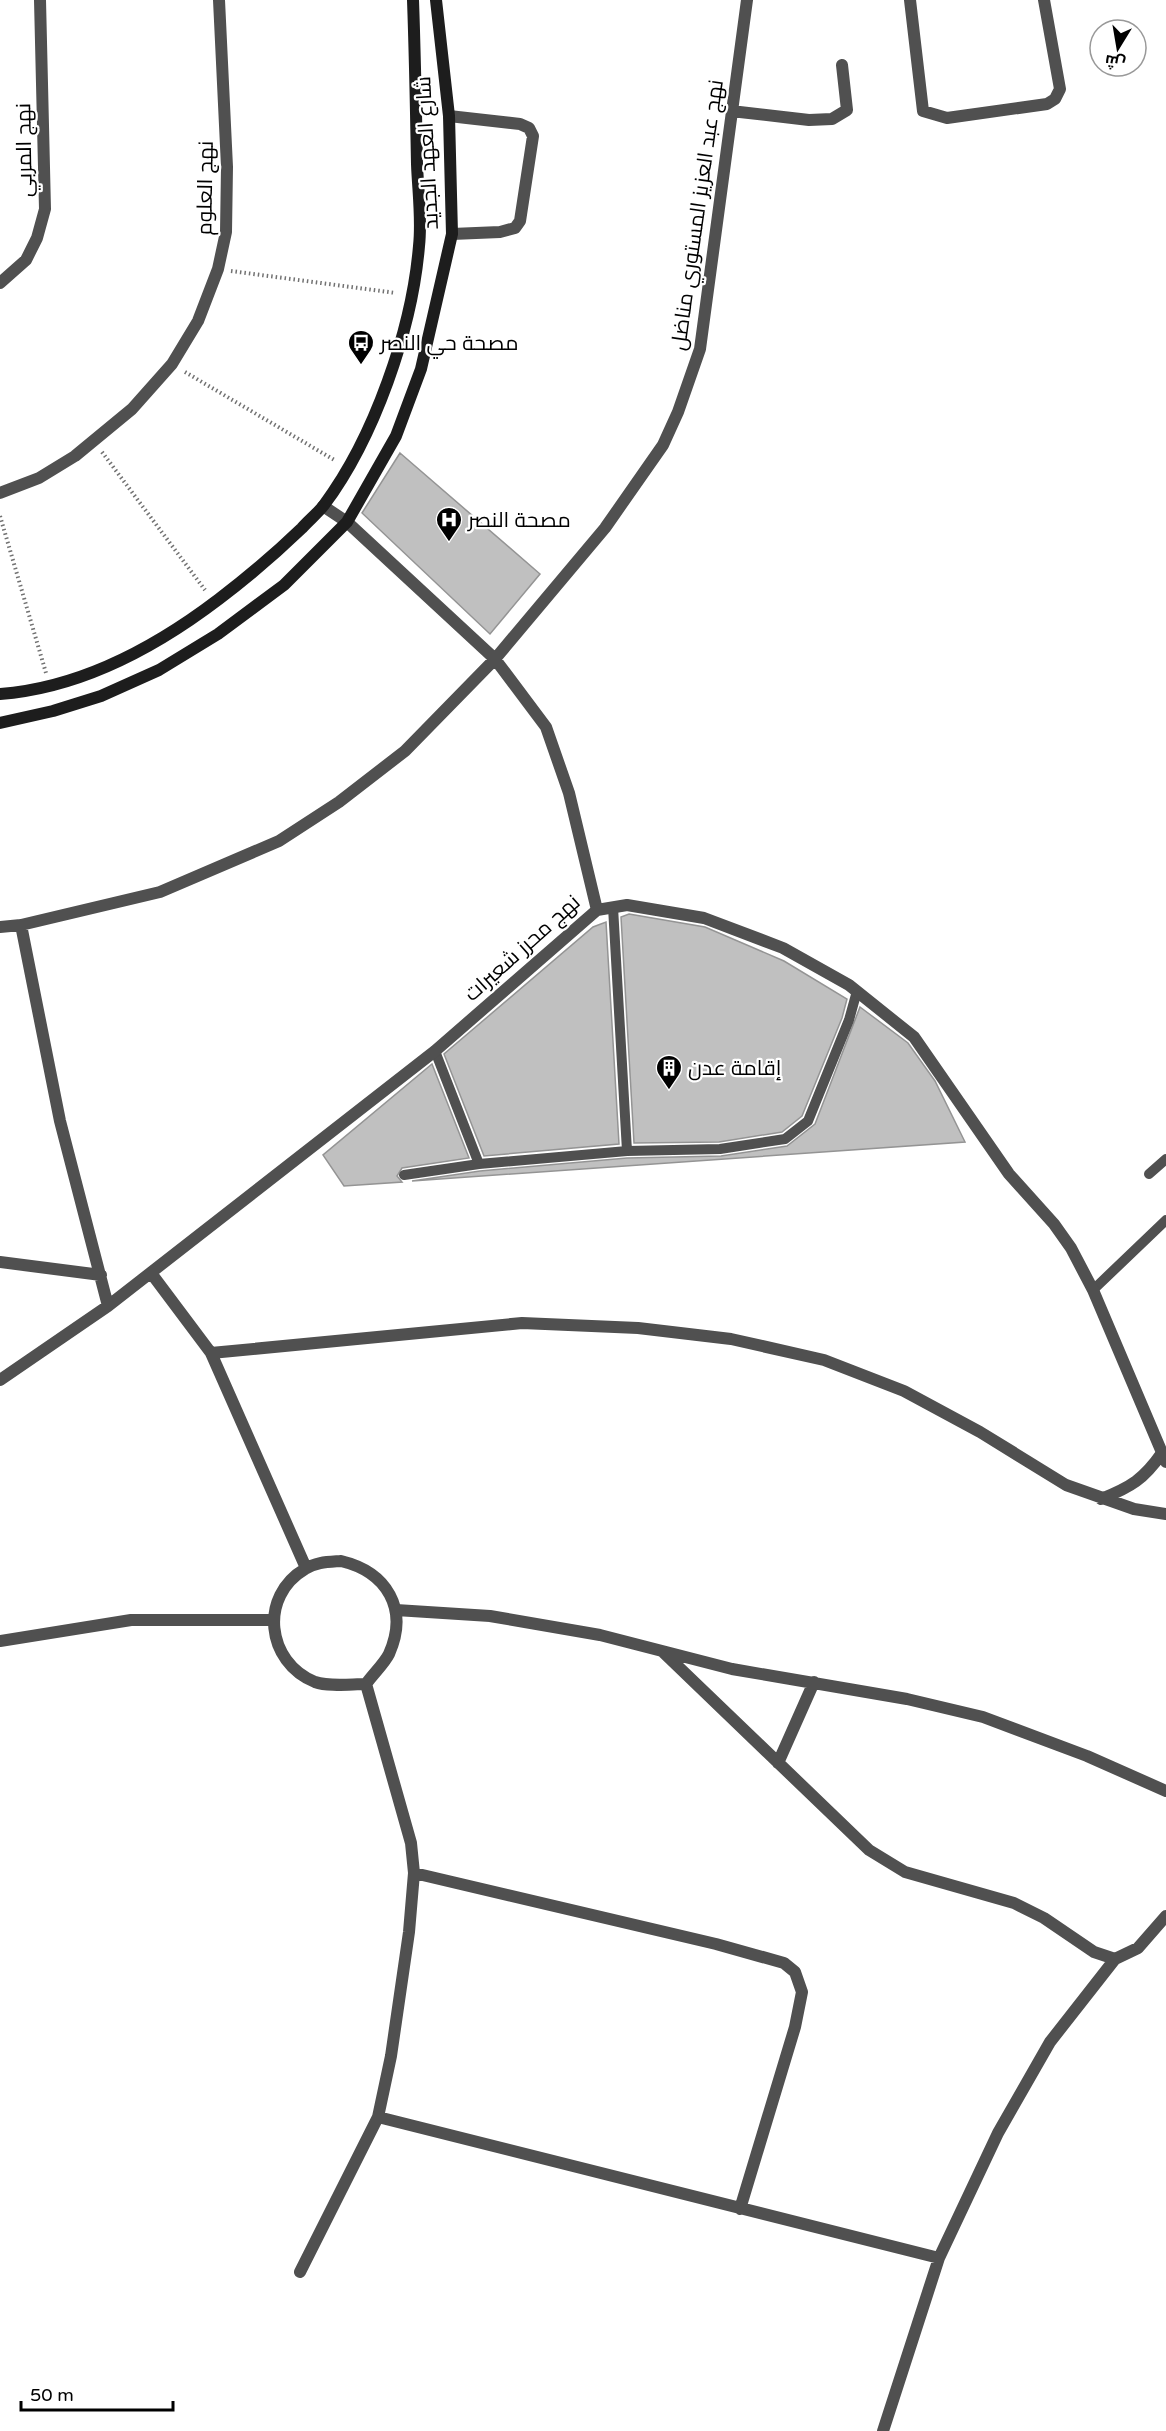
<svg xmlns="http://www.w3.org/2000/svg" width="1166" height="2431" font-family="'Varela Round',Cairo,sans-serif">
  <rect width="100%" height="100%" fill="#fff"/>
  <!-- building -->
  <path fill="#c0c0c0" stroke="#949494" stroke-width="1.5" d="M400,453L540,574L490,634L362,513Z
    M629,914L705,927L784,961L847,999L842,1018L802,1116L782,1132L719,1142L634,1143L621,917Z
    M606,922L619,1144L484,1156L444,1054L593,927Z
    M860,1007L908,1043L935,1081L965,1142L412,1181L480,1171L627,1158L721,1156L787,1146L815,1124Z
    M432,1064L469,1158L402,1168L397,1176L402,1182L344,1186L323,1155Z"/>
  <g fill="none" stroke-linecap="round" stroke-linejoin="round">
    <!-- path -->
    <path stroke="#727272" stroke-width="4" stroke-dasharray="1.5 3" stroke-linecap="butt" d="M231,271L396,293
      M185,372L336,461
      M102,452L205,590
      M0,516L46,673"/>
    <!-- service -->
    <path stroke="#505050" stroke-width="10" d="M613,907L627,1151
      M435,1051L479,1164
      M1149,1174L1166,1159
      M404,1175L479,1164L627,1151L720,1149L785,1139L808,1121L849,1020L857,991
      M1093,1290L1166,1220"/>
    <!-- minor -->
    <path stroke="#505050" stroke-width="12" d="M910,0L923,111L947,118L1047,104L1055,99L1060,89L1044,0
      M731,111L809,120L832,119L847,110L842,65
      M449,116L520,124L529,128L533,136L520,221L515,228L500,232L452,234
      M0,283L26,260L37,238L45,209L40,0
      M0,493L39,478L75,456L132,409L172,364L198,321L218,269L226,232L227,167L219,0
      M597,910L627,905L704,918L783,948L849,985L914,1037L1009,1174L1054,1224L1071,1248L1093,1290L1166,1462
      M21,925L60,1121L108,1306
      M0,927L21,925L160,892L279,841L339,802L405,751L495,659L605,528L663,445L678,412L700,349L747,0
      M0,1262L101,1275
      M151,1273L211,1353L306,1568
      M211,1353L522,1323L638,1328L731,1339L824,1360L904,1391L980,1432L1066,1485L1134,1509L1166,1514
      M0,1380L108,1306L435,1051L597,910L569,793L546,727L495,659L347,522L323,506
      M1101,1499C1131,1487 1144,1479 1162,1453
      M341,1561C387,1572 409,1609 389,1654C384,1664 373,1674 366,1684C351,1684 329,1687 315,1682C266,1662 259,1596 305,1569C316,1562 328,1562 341,1561Z
      M396,1610L490,1616L600,1635L732,1669L907,1699L983,1717L1087,1756L1166,1791
      M0,1641L131,1620H272
      M663,1652L869,1850L905,1872L1014,1903L1044,1918L1094,1952L1115,1959L1138,1948L1166,1916
      M778,1763L814,1682
      M414,1873L716,1944L784,1963L795,1972L802,1992L795,2027L740,2209
      M378,2117L939,2258
      M300,2272L378,2117L391,2056L409,1932L414,1873L411,1843L366,1684
      M883,2431L939,2258L998,2133L1050,2042L1115,1959"/>
    <!-- secondary -->
    <path stroke="#1d1d1d" stroke-width="12" d="M0,694C80,688 156,647 219,599C248,577 275,554 302,528C309,520 318,513 324,505C374,438 412,330 419,246C422,220 418,191 417,164C416,109 415,55 413,0
      M0,723L53,711L101,696L159,670L218,634L284,585L347,522L396,436L421,369L452,234L449,116L436,0"/>
  </g>
  <!-- icons -->
  <defs>
    <symbol id="bus-pin" viewBox="-11 -11 22 30"><path d="M0 17L-7.5 6A9.5 9.5 0 1 1 7.5 6Z" fill="#000" stroke="#fff"/><path d="M-5-6H5V4H4V6H2V4H-2V6H-4V4H-5ZM-3.5-4V0h7V-4ZM-3.5 1.2v1.5H-2V1.2ZM2 1.2v1.5H3.5V1.2Z" fill="#fff"/></symbol>
    <symbol id="hospital-pin" viewBox="-11 -11 22 30"><path d="M0 17L-7.5 6A9.5 9.5 0 1 1 7.5 6Z" fill="#000" stroke="#fff"/><path d="M-5-5h3v3.5h4V-5h3V5h-3V1.5h-4V5h-3Z" fill="#fff"/></symbol>
    <symbol id="building-pin" viewBox="-11 -11 22 30"><path d="M0 17L-7.5 6A9.5 9.5 0 1 1 7.5 6Z" fill="#000" stroke="#fff"/><path d="M-4-6H4V6H1V3H-1V6H-4ZM-2.5-4.3h1.7v1.8h-1.7ZM.8-4.3h1.7v1.8H.8ZM-2.5-1h1.7V.8h-1.7ZM.8-1h1.7V.8H.8Z" fill="#fff"/></symbol>
  </defs>
  <g fill-rule="evenodd">
    <use href="#bus-pin" x="346" y="328" width="30" height="40"/>
    <use href="#hospital-pin" x="434" y="505" width="30" height="40"/>
    <use href="#building-pin" x="654" y="1053" width="30" height="40"/>
  </g>
  <g text-anchor="middle" stroke-width="4.5" stroke-linejoin="round" paint-order="stroke">
    <!-- street labels -->
    <g font-size="21" fill="#000" stroke="#fff">
      <text transform="translate(24 150) rotate(-91)" y="7">نهج المربي</text>
      <text transform="translate(427 153) rotate(-93)" y="7">شارع العهد الجديد</text>
      <text transform="translate(205 188) rotate(-89)" y="7">نهج العلوم</text>
      <text transform="translate(697 215) rotate(-82)" y="7">نهج عبد العزيز المستوري مناضل</text>
      <text transform="translate(522 948) rotate(-42)" y="7">نهج محرز شعيرات</text>
    </g>
    <!-- poi labels -->
    <g font-size="21" fill="#000" stroke="#fff" text-anchor="start">
      <text x="380" y="350">مصحة حي النصر</text>
      <text x="468" y="527">مصحة النصر</text>
      <text x="688" y="1075">إقامة عدن</text>
    </g>
  </g>
  <!-- north arrow -->
  <g transform="translate(1118 48) rotate(191)"><circle r="28" fill="#ffffff" stroke="#999999" stroke-width="1.5"/>
  <path d="M0-4.5L10 22L0 15L-10 22Z" fill="#000000"/>
  <text y="-9" font-size="16" font-weight="bold" text-anchor="middle" fill="#000000">ش</text>
  </g>
  <!-- scale -->
  <path d="M21 2401v9h152v-9" fill="none" stroke="#000000" stroke-width="3"/>
  <text x="30" y="2401" font-size="18" fill="#000000" stroke="#ffffff" stroke-width="4.5" paint-order="stroke">50 m</text>
</svg>
